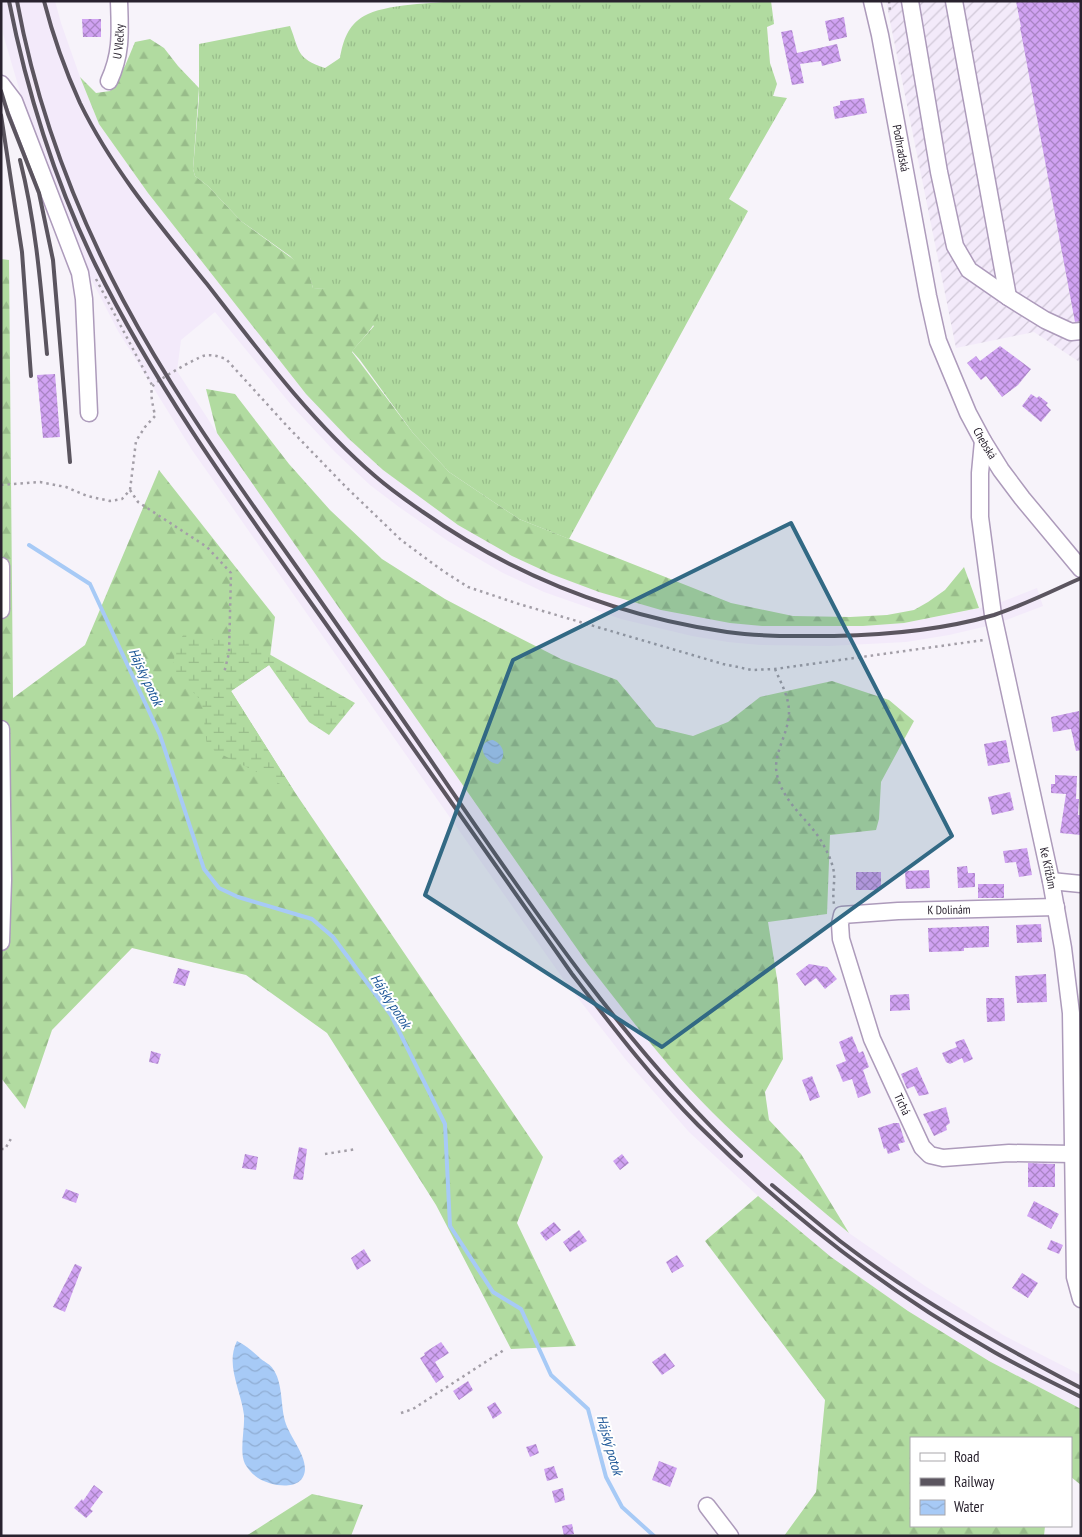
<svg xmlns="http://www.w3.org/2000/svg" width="1082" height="1537" font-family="'PT Sans Narrow',sans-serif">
  <defs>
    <pattern id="industrial-furrows" width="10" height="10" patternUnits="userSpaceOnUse" patternTransform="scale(1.25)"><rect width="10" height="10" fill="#f3eafa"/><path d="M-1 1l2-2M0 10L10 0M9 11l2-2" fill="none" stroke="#d0c8d7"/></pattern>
    <pattern id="grass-tufts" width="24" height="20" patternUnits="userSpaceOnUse" patternTransform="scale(1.25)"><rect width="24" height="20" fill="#b1dba0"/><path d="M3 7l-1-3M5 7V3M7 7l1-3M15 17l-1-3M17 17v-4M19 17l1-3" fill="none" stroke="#98bc8a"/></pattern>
    <pattern id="forest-firs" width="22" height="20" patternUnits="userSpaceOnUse" patternTransform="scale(1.25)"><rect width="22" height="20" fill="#b1dba0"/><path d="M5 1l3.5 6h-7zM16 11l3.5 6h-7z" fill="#98bc8a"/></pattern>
    <pattern id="wetland-marsh" width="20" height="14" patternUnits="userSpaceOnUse" patternTransform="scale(1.25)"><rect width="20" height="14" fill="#b1dba0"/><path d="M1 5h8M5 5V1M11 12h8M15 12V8" fill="none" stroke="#98bc8a"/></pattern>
    <pattern id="water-waves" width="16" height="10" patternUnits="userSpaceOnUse" patternTransform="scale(1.25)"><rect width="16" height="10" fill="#a7caf6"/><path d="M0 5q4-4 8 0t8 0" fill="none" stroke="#90add3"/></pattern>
    <pattern id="building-cross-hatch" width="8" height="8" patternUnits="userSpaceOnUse" patternTransform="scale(1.25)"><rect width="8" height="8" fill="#d0a2f2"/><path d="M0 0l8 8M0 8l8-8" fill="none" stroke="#a984c4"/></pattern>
  </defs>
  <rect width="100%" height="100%" fill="#f7f3fa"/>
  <!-- built -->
  <path fill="#f3eafa" d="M1,1H55L61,23L80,77L99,124L148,193L306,394L348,438L383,470L458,525L512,556L551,574L627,601L695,617L762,626H828L904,623L991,606L1037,588L1043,606L996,624L949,635L906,642L828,646L761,645L728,642L692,636L621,619L544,592L503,573L448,541L399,507L370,485L335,452L292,406L215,312L181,340L177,371L217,433L587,963L649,1041L711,1111L778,1174L849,1233L925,1286L1003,1335L1081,1375V1409L989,1361L908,1311L830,1257L758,1196L689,1132L626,1060L564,980L192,450L118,331L88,273L50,185L35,143L3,34Z"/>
  <!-- industrial -->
  <path fill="url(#industrial-furrows)" d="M886,1H1081V363L1034,332L956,348Z"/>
  <!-- grass -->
  <path fill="url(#grass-tufts)" d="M460,1H771L774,24L767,27L770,63L777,84L773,96L787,98L729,199L748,211L569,539L519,519L449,472L413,433L360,360L352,351L374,326L326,289L313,288L310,278L290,256L241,221L208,186L195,176L193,169L199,98V44L290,26C300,52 296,58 325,68L340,58C343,41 348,25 364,16C384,4 435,3 460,1Z"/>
  <!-- forest -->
  <path fill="url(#forest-firs)" d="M150,39L164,48L178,66L199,88L193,169L195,176L208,186L241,221L308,270L313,288C340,290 366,281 380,310C376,327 362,338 352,352L413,433L449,472L519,519L731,603L793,616L850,617L887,615L914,610L928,602L945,590L964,567L979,608L904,623L863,626H762L730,623L661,610L599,592L551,574L512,556L458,525L383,470L348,438L306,394L148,193L99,124L80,77L96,93L110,91L125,66L135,42Z
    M1,259L9,260L13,698L85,645L159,470L275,617L269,665L231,691L294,791L543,1157L517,1223L576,1346L511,1349L436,1205L327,1033L246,975L132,948L52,1030L25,1109L1,1078Z
    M206,389L235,394L289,464L330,510L382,559L445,599L498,627L561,659L617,680L656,727L693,736L728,722L760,697L832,681L889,700L914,721L881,782L879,819L876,830L830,835L827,914L768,922L778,985L783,1059L765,1092L769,1120L801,1154L849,1233C802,1194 755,1155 712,1112C666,1066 627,1014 587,963L217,433Z
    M758,1196L831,1257L908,1311L989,1361L1081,1409V1485L1071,1477V1438H911V1526H1045L1044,1536H784L816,1492L825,1400L705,1241Z
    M312,1494L363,1505L351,1536H246Z"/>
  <!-- wetland -->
  <path fill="url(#wetland-marsh)" d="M184,633L214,640L239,637L355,703L329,735L309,722L269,665L231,691L294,791L207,747L202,702L173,670L175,651Z"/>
  <!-- water -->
  <path fill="url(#water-waves)" d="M493,740C504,745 507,756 498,764C483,763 475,741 493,740Z
    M237,1341C247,1346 253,1352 261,1359C265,1362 271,1365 273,1369C282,1381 281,1402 284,1417C287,1434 305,1452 305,1469C304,1493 270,1486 258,1478C252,1474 248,1469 245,1464C239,1452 245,1429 244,1415C241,1390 225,1365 237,1341Z"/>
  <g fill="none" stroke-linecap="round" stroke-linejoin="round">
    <!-- stream -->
    <path stroke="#a7caf6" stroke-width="4" d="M29,545L90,584L160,735L204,869L219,888L238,897L312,919L333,937L391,1015L445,1124L450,1226L493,1292L521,1309L551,1375L588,1409L606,1477L622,1507L654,1536"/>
  </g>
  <!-- building -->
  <path fill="url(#building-cross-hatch)" d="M1016,1H1081V321L1075,322L1020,27H1021Z
    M844,17L847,37L829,41L825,21Z
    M82,19H101V37H83Z
    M792,30L797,53L837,44L841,61L822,66L821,61L800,64L804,83L792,85L781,32Z
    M864,98L867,113L835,119L833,107L840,105V101Z
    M1000,346L1031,369L1018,385L1002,397L986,376L981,380L967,363L976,356L980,361Z
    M55,374L60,437L43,438L37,375Z
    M1031,394L1037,398L1039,396L1048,403L1046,405L1051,410L1041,422L1022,406Z
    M1079,711L1081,750L1076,751L1071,729L1053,732L1051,717Z
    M1006,740L1010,762L988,766L984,744Z
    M1055,775L1077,776L1076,799H1079L1078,815H1081V835L1060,833L1066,794L1051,793V784H1055Z
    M1010,792L1014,810L992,815L988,797Z
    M1027,848L1032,875L1019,877L1016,862L1005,863L1003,851Z
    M967,866L968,873H975V887L958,888L957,867Z
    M929,870L930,888L906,889L905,871Z
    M856,872H881V890H856Z
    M978,884H1004V898H978Z
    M1041,924L1042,942L1017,943L1016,925Z
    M989,926V947L964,948V951L929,952L928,928Z
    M809,964L827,967L837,979L825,989L816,978L805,986L796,974Z
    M178,968L190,971L185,986L173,983Z
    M1046,974L1047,1002L1017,1003L1015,976Z
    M909,994L910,1010L890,1011V995Z
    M986,998H1004L1005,1021L987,1022Z
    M852,1036L859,1053L863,1051L869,1067L863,1070L871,1093L858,1098L852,1079L843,1082L836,1065L846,1061L839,1042Z
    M964,1039L973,1059L964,1063L962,1058L950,1064L946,1062L942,1053L957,1047L955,1042Z
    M151,1051L161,1054L158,1064L149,1062Z
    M917,1067L929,1094L919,1096L914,1086L907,1089L901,1074Z
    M812,1076L820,1097L810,1101L802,1080Z
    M946,1107L950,1123L946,1126L947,1130L934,1136L923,1114Z
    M894,1123H899L905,1142L898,1144L900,1150L888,1154L886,1148L884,1149L878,1128Z
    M299,1147L307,1149L303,1180L293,1179Z
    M245,1154L258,1157L256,1170L242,1168Z
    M622,1154L629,1163L620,1170L613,1161Z
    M1028,1163L1055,1164V1187H1028Z
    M66,1189L79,1194L76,1203L62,1198Z
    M1034,1201L1059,1214L1051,1229L1027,1216Z
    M554,1222L561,1230L546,1241L540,1233Z
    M579,1230L587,1241L570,1252L563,1242Z
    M1051,1240L1063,1245L1059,1254L1047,1249Z
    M364,1249L371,1261L357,1270L351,1258Z
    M677,1255L684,1266L672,1273L666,1262Z
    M75,1264L82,1267L65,1312L53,1307Z
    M1022,1273L1038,1283L1028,1298L1012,1288Z
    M441,1342L449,1353L435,1362L444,1377L436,1383L420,1358L425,1355L424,1353Z
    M665,1353L675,1366L662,1375L652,1362Z
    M468,1381L473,1390L459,1400L453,1391Z
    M495,1402L502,1413L493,1419L487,1407Z
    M536,1444L539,1453L530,1457L526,1447Z
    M659,1461L677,1468L670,1487L652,1480Z
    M554,1466L558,1478L547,1481L544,1469Z
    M94,1485L103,1492L90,1509L93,1511L86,1518L74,1508L82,1499L83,1501Z
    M563,1488L565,1500L555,1503L552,1491Z
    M572,1524L574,1534L564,1536L562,1526Z"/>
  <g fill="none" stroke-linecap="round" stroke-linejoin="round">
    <defs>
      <g id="minor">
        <path id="s1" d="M872,1L880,35L928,296L938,341L968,413L983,441L1001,470L1022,498L1081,569"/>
        <path d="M910,1L939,172L955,246L969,270L1008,297L1045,320L1071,332L1081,331"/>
        <path d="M954,1L1008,297"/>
        <path id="s2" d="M109,81C122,53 120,31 119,1"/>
        <path d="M1,84L14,101L80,273L84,299L89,413"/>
        <path id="s3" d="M983,441L980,473V517L993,615L1051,881L1063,948L1071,1013L1075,1277L1081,1299"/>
        <path d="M1,566V610"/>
        <path d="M1,729L3,880L1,942"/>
        <path d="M1051,881L1081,884"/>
        <path id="s4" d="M1056,907L898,911L842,915L840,924L841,939L872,1039L922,1147L930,1155L943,1158L1009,1153L1073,1154"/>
        <path d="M707,1506L730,1536"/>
      </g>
    </defs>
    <!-- minor casing -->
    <use href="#minor" stroke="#ad9bbb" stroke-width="19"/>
    <!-- path -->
    <path stroke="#a39ea7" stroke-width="2.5" stroke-dasharray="2.5 4" stroke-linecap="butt" d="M889,1L890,11
      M96,279L153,387
      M1,485L40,482L66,487L87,496L110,501L122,499L130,490L136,441L145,427L155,416C154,409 149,393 153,386C158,379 195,359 203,356C211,354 218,356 226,359L287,426L344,485L401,540L443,571L468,587L519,604L723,664L752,670L775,669L984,640
      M130,490L138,502L207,547L231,573L229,653L224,673
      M775,669C781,683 789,697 789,712C789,734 772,754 777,775C785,807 813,822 825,848C829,855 833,865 834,873C835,883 832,893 834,904
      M1,1149H5L12,1137
      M325,1154L357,1149
      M401,1413L413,1409L504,1350"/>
    <!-- minor -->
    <use href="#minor" stroke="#fff" stroke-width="16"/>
    <!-- rail -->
    <path stroke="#5b555f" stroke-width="4" d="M9,1C27,92 55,182 96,266C161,397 249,515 333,634C413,747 492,861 572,974C612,1026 652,1079 698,1125C786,1213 885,1290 994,1352C1022,1368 1052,1382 1081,1397
      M17,1C36,105 74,207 123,300C164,377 214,450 264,521C311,587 357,653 403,720C507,870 608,1030 741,1156
      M44,1C53,36 65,70 80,103C112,169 161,227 207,284C259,351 310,420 375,476C390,489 407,501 423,512C514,576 617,616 727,632C762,637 799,636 834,636C888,635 942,630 994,615C1024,605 1052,591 1081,578
      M1,91L8,114L39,193L53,260L70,462
      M1,115L22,252L31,376
      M20,160C36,223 41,288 47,354
      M772,1185C795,1204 817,1223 840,1241C914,1298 998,1344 1081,1388"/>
  </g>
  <!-- marked area -->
  <path fill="#326984" fill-opacity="0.2" stroke="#326984" stroke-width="4" stroke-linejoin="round" d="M791,523L952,836L662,1047L425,895L513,660Z"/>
  <g text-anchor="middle" stroke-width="4" stroke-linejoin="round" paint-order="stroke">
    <!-- street labels -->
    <g font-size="12" fill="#29222e" stroke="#fff">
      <text dy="4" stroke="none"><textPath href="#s2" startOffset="41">U Vlečky</textPath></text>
      <text dy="4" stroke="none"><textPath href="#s1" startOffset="150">Podhradská</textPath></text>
      <text dy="4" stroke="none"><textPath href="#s1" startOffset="459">Chebská</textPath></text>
      <text dy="4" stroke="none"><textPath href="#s3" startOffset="434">Ke Křížům</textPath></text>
      <text transform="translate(949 910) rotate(-1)" y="4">K Dolinám</text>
      <text dy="4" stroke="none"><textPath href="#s4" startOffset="415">Tichá</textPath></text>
    </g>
    <!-- water labels -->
    <g font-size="14" font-style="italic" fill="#1c5697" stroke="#fff">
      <text transform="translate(146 677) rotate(65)" y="5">Hájský potok</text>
      <text transform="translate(391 1001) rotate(57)" y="5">Hájský potok</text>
      <text transform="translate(610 1445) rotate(74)" y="5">Hájský potok</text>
    </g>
  </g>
  <!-- border -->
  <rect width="1082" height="1537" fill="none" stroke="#29222e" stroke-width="5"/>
  <!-- legend -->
  <rect x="910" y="1437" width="162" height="90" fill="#ffffff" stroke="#a9a7ab"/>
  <rect x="920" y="1453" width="25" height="8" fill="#ffffff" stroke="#a9a7ab"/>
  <text x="954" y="1462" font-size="15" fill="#29222e">Road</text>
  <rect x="920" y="1478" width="25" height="8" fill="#5b555f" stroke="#a9a7ab"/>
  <text x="954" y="1487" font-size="15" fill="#29222e">Railway</text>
  <rect x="920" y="1500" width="25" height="15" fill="url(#water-waves)" stroke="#a9a7ab"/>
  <text x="954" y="1512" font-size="15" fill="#29222e">Water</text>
</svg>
